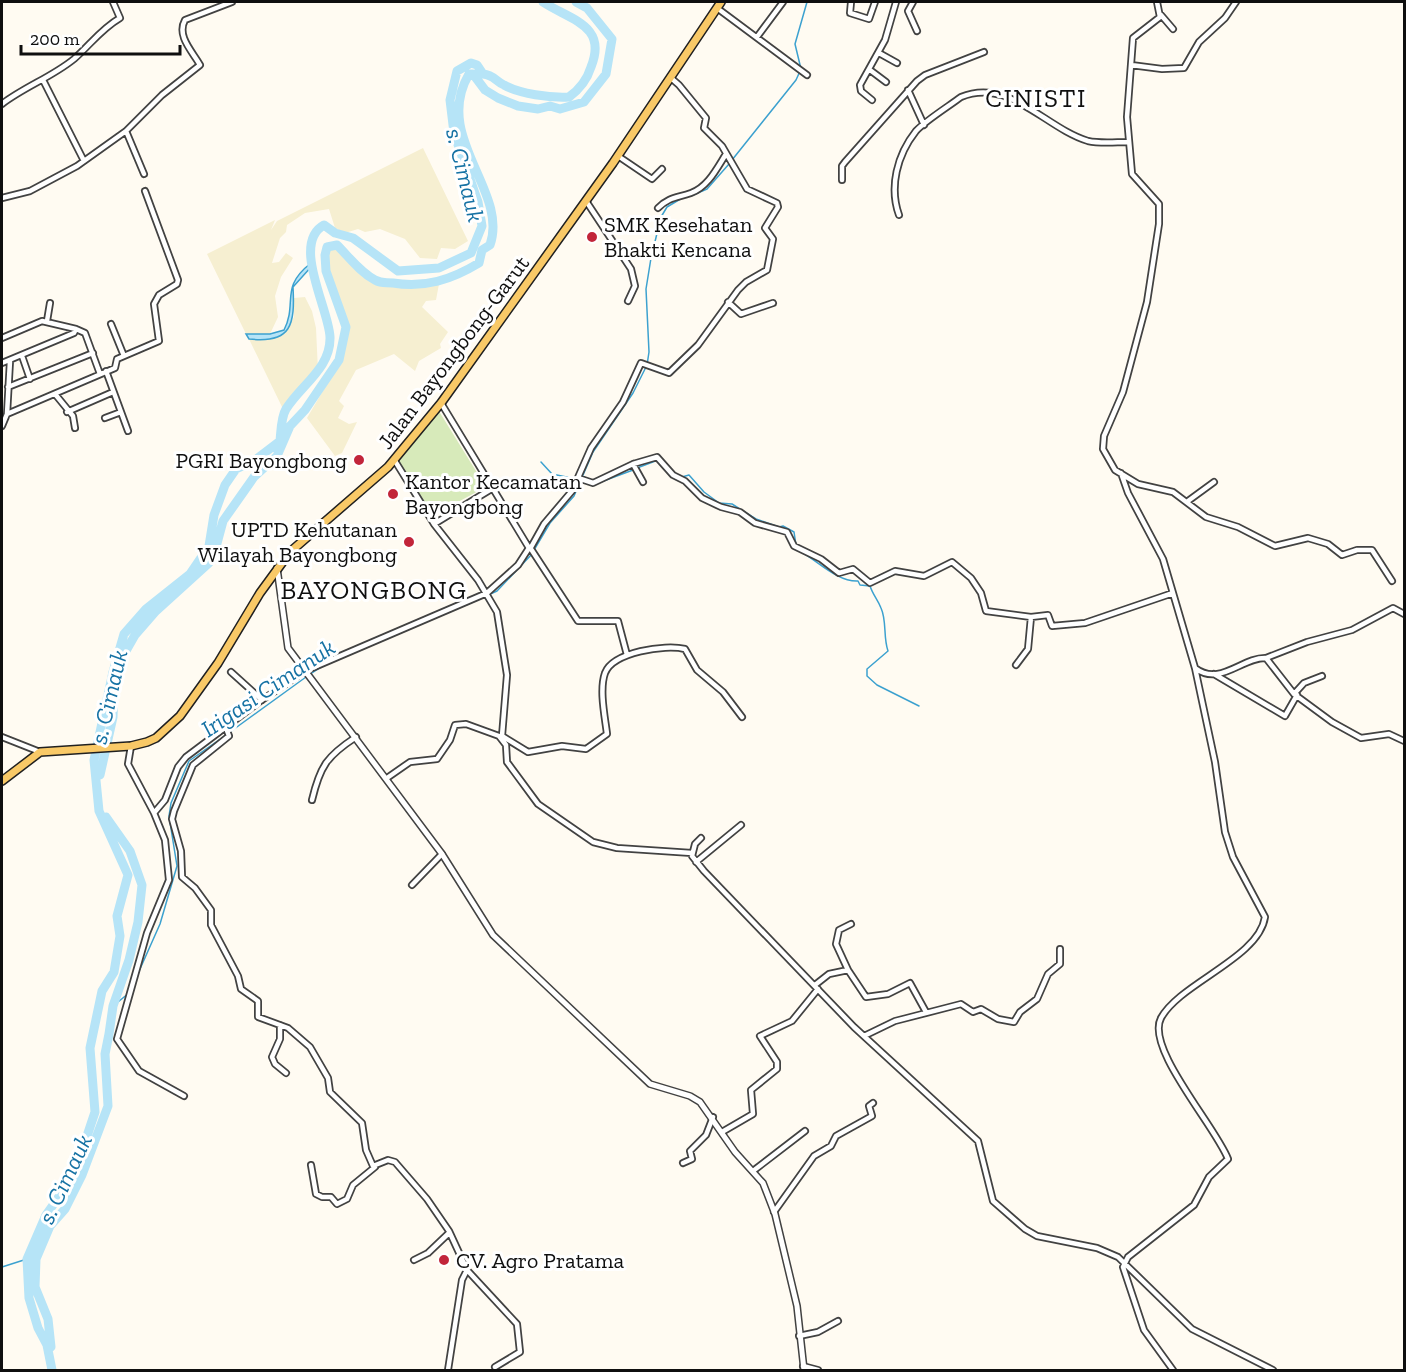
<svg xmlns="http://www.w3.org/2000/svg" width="1406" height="1372" font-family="'Zilla Slab',serif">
  <rect width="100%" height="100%" fill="#fffbf2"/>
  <!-- farmland -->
  <path fill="#f6efd1" d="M423,148L468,241L455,249L441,248L437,259L420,258L405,239L380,229L365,232L358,229L345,233L335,228L329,209L305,213L287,225L286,232L280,238L272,263L279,262L286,253L293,258L281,277L275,296L278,317L270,334H246L207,254L275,220L271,230L277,221Z
    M337,246L366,274L404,287L439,284L436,300L426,301L422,307L448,332L440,344L441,348L419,361L415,371L394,354L356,370L339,401L344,406L338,418L349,424L357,422L342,453L335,456L307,418L341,360L348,326L327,269L326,255L329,248Z
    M305,297L312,311L316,328L318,371L283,409L249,339L262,340L285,333L294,317V298Z"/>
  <!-- green -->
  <path fill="#d7eaba" d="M437,408L484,484L482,489L432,516L394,461Z"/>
  <!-- water -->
  <path fill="#b6e4f7" stroke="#3ca1cf" stroke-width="1.5" d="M311,263L315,271L311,267L293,287C295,324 292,344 249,339L246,334H270L284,330C298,302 279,288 311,263Z"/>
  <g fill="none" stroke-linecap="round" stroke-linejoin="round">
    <!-- stream -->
    <path stroke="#3ca1cf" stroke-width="1.5" d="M732,160L796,80L801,69L795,44L807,2
      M693,195L707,189L729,164
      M541,462L552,474L576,479
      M637,468L658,460
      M682,477L689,475L704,492L719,503L732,504L756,519L779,527L783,526L794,532L796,545
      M598,483L633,470
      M534,550L550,523L574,496L593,452L633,393L647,365L649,352L646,289L651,258L661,217L667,207L682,198
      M803,553C819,562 838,582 858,581L860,585L870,586C873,595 878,600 881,608C887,621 883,637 888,651L867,669V676L877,685L919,706
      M466,605L497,591L532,554
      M310,674L324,665
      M230,732L306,677
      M136,978L160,924L177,866L169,816L171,803L189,761L226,735
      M113,1006L129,993
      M2,1267L27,1259"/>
    <!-- river -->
    <path stroke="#b6e4f7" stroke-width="9" d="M119,663L135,635L155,612L209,563L216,547L223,521L254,477L277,456L290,426L305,410L339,360L346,327L326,271L325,255L327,247L337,245C349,257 360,272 375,280C382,284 386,282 393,283C425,288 451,280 479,263L482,250L490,245C509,191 432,137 469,74H473L485,90L498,98L518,106L538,109L550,106L560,109L584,102L606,74L612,39L587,8L576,2
      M100,775L113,717L114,689
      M51,1347L48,1319L35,1287L36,1259L50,1226L65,1209L82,1175L108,1106L105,1054L109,1034L113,1006L129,960L138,922L142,885L130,851L106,817
      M52,1370L47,1345L38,1328L29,1298L27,1259L46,1215L65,1188L80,1157L95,1112L90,1048L102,991L114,972L120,936L117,916L128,875L99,811L94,760L113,672L124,634L146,609L190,574L209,546L214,515L225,485L236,469L254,461L280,441C281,431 281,417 286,409C301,385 331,368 330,337C329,309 291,243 324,225L335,233L353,238L398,271L439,268L471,253L482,226L478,202L454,133L450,100L457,71L471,63L477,65L483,74C494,75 495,81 504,85C520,94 550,98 569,97C580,89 587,80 591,67C608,25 570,20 543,2"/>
    <defs>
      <path id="minor" d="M851,2L850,13L869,19L875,2
        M913,2L908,11L917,31
        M1157,2L1160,17L1133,38L1127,117L1132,174L1159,204V224L1147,302L1123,392L1104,436L1103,449L1115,470L1138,484L1173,492L1206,517L1238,527L1275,546L1308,538L1328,544L1342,555L1357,550H1372L1392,581
        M717,8L807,75
        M1161,15L1173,29
        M757,37L783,2
        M879,53L897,63
        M1131,65L1162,69L1184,68L1199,42L1225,18L1236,2
        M870,70L886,82
        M43,80L84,161
        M908,90L924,125
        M872,100L861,91L860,85L885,40L896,2
        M2,104C24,87 52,77 74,59C90,45 101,29 120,18L113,2
        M126,131L144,174
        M618,156L652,179L662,169
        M842,180V166L845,162L917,81L925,75L984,52
        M2,198L30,191L77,166L126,131L162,95L200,65C193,52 176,36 185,20L232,2
        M586,201L631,269L635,286L628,301
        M658,208C669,197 677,198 691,193C708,187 717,168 726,154
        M899,215C889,187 897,155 916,131C925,121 949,106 961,97C1009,77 1045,128 1088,141C1101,144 1116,142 1129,142
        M728,302L741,314L773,303
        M47,321L50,303
        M111,324L124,356
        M76,329L85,333L100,374
        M2,338L42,321L76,329L74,333L2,363
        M22,356L30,379
        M106,371L128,431
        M8,387L93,353
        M55,394L73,416L75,428
        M67,412L113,392
        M7,414L115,368L117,359L159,341L154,304L159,295L177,284L178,280L145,191
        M105,418L121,412
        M2,426L7,414L10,361
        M395,461L434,524L478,580L497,612L507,675L502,736
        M633,464L643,482
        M1121,473L1128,493L1163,559L1195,668C1220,687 1242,657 1266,658L1294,694L1332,722L1361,738L1389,734L1404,741
        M578,478L593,483L633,464L657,457L673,475L685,481L702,498L721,507L740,512L755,523L787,532L794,546L821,559L839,573L853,569L870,583L895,571L924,576L952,562L971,578L981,593L986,611L1031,617L1048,615L1052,626L1085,623L1173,593
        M1188,501L1214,482
        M434,524L493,488
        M530,549L544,524L572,491L591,448L623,402L641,363L669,373L698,345L738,290L746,282L767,270L773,239L765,228L778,207L777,203L747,189L722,146L704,128L706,118L679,85L671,78
        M531,549L578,621H618L627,655
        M1266,658L1307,642L1352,630L1393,608L1404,614
        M1016,665L1028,649L1031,617
        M231,672L262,700
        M1214,674L1285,716L1297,695
        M1294,694L1304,683L1322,676
        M226,728L229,736L193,765L174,811L172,819L181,851L182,877L195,888L211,910V925L238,976L241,989L258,1001V1017L288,1028L310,1047L328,1078L330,1092L362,1123L366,1150L373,1166L388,1160L395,1162L427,1199L449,1231L467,1270L517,1324L520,1352L495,1367
        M502,736L528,752L562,746L586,749L607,734C605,717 599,690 605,673C613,652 665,644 685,649L697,670L723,692L742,717
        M2,737L40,752
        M131,746L128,764L154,813
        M387,778L410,762L437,759L450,740L455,725L466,724L499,736L506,745L507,762L538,804L593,842L617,848L692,853
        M312,800C320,766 327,756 356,737
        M701,838L695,844L692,856L704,871L854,1027L978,1141L993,1201L1025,1229L1037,1236L1097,1248L1118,1257L1192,1329L1273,1370
        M696,862L741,825
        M412,885L442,854
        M848,970L836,944L839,930L851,924
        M815,985L829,974L848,970L866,997L888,994L910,983L926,1012
        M280,1025V1039L272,1057L275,1064L286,1073
        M864,1036L895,1021L961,1004L973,1012L981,1009L998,1019L1014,1022L1020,1012L1037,999L1048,974L1060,964V949
        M184,1096L139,1071L117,1039L147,933L169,880L165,840L154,813L165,800L178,767L186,757L259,702L305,671L487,593L518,565L529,548L441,403
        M722,1132L753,1114L751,1090L777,1069V1062L760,1036L792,1021L818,989
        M683,1163L692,1159L690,1151L706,1135L713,1117
        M311,1165L316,1194L322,1197H331L337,1204L347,1199L353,1185L375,1167
        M753,1171L805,1131
        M774,1212L814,1156L831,1146L836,1136L872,1116L869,1106L873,1103
        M414,1260L428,1253L449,1233
        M799,1336L818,1332L838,1321
        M803,1366L818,1370
        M448,1370L462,1280L467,1270
        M1173,1370L1144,1330L1123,1267L1128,1257L1194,1205L1209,1177L1228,1159C1216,1127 1145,1048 1161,1018C1180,983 1259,958 1265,917L1233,857L1225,832L1215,762L1195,668"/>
      <path id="tertiary" d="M277,568L288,648L442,854L493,935L650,1084L690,1096L700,1102L735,1152L763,1183L775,1214L797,1306L804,1370"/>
      <path id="primary" d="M2,781L40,752L131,746L147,742L156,738L180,716L218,663L260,593L290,552L388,467L441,403L613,163L721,2"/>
    </defs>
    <!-- minor casing -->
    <use href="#minor" stroke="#424242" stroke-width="8"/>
    <!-- tertiary casing -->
    <use href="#tertiary" stroke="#424242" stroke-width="8"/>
    <!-- primary casing -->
    <use href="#primary" stroke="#202020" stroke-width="10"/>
    <!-- minor -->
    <use href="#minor" stroke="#fff" stroke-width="4.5"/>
    <!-- tertiary -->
    <use href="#tertiary" stroke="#fff" stroke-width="5"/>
    <!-- primary -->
    <use href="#primary" stroke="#f9c967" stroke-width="7"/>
  </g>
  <!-- markers -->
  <g fill="#c2253a" stroke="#fff" stroke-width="2">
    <circle cx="592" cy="237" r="6"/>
    <circle cx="359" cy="460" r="6"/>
    <circle cx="393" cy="494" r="6"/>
    <circle cx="409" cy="542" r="6"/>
    <circle cx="444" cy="1260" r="6"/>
  </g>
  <g text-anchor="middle" stroke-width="6" stroke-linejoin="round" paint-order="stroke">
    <!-- poi labels -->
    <g font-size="22" fill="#0f0f0f" stroke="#fff" text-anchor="start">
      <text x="604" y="232">SMK Kesehatan<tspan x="604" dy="25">Bhakti Kencana</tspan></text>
      <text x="347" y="468" text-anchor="end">PGRI Bayongbong</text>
      <text x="405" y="489">Kantor Kecamatan<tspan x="405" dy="25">Bayongbong</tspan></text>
      <text x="397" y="537" text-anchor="end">UPTD Kehutanan<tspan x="397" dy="25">Wilayah Bayongbong</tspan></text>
      <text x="456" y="1268">CV. Agro Pratama</text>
    </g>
    <!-- street labels -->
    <g font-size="22" fill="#0f0f0f" stroke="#fff">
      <text transform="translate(453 352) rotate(-53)" y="8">Jalan Bayongbong-Garut</text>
    </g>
    <!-- water labels -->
    <g font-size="24" font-style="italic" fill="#1672a4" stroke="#fff">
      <text transform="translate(465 175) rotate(76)" y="8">s. Cimauk</text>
      <text transform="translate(268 688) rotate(-34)" y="8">Irigasi Cimanuk</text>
      <text transform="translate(109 697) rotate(-77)" y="8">s. Cimauk</text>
      <text transform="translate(65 1179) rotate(-65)" y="8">s. Cimauk</text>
    </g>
    <!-- quarter labels -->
    <g font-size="26" letter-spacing="1.5" fill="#0f0f0f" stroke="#fff">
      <text x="1036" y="107">CINISTI</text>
      <text x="374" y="599">BAYONGBONG</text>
    </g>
  </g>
  <!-- border -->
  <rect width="1406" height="1372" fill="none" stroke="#0f0f0f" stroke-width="6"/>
  <!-- scale -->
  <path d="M21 45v9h159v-9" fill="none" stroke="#0f0f0f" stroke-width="3"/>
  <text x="30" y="45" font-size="18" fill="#0f0f0f" stroke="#ffffff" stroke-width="4.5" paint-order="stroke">200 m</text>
</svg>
